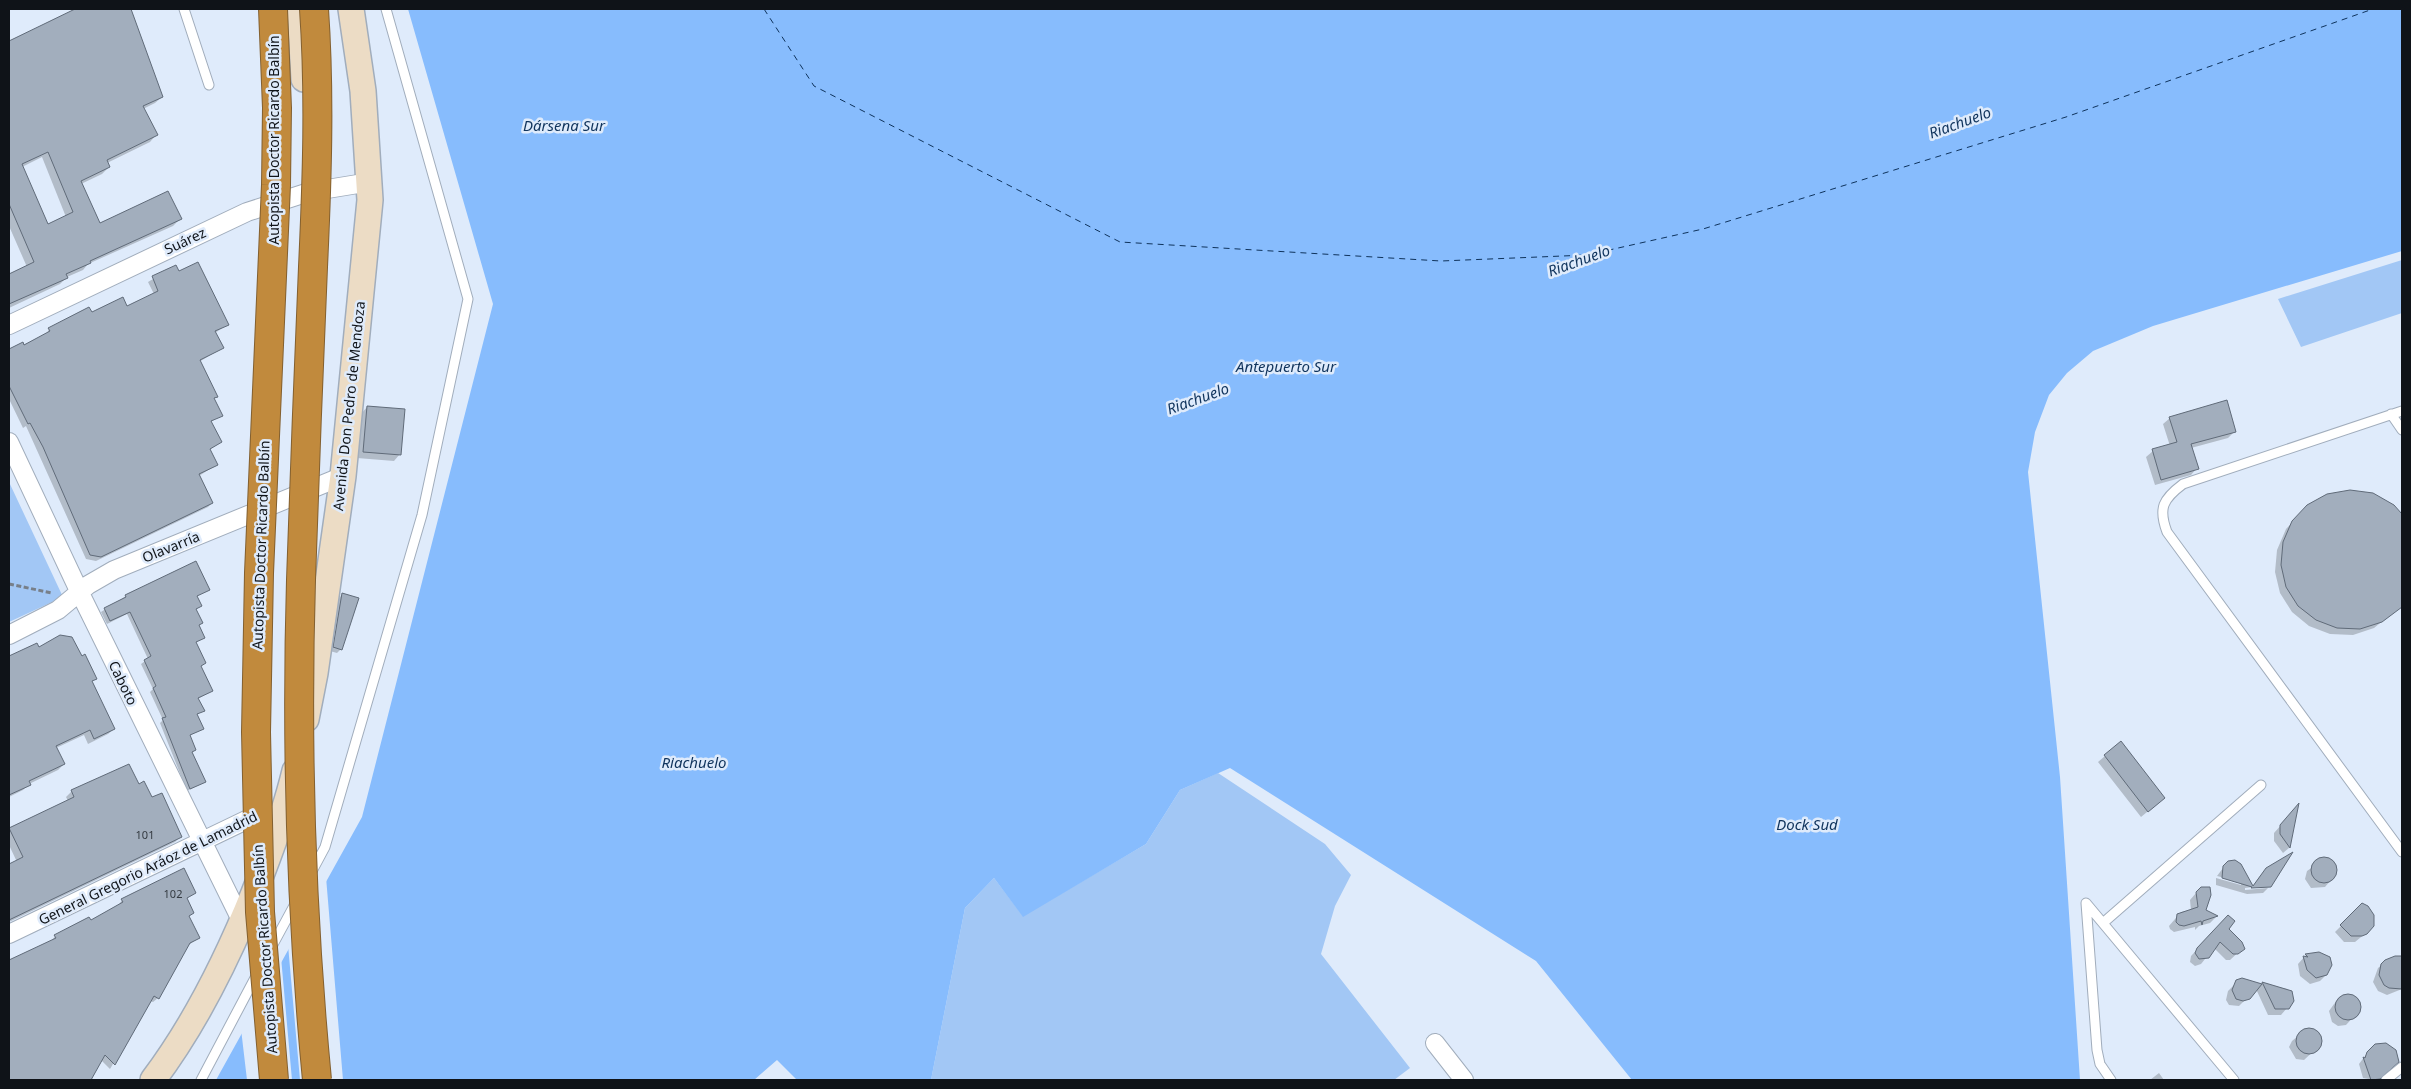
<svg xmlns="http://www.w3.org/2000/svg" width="2411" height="1089" font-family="'Noto Sans',sans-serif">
  <rect width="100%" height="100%" fill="#dfebfb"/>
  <!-- green -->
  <path fill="#a2c7f5" d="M2402,260V313L2301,347L2278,299Z
    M9,482L63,597L9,622Z
    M1218,773L1325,844L1351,875L1335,906L1321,954L1410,1068L1394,1080H931L965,908L994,878L1023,916L1146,844L1180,790Z"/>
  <!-- water -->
  <path fill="#87bcfd" d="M408,9H2402V251L2153,326L2093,351L2067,373L2049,395L2035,432L2028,472L2060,777L2080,1080H1632L1536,961L1230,768L1180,790L1146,844L1023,917L994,878L965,908L931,1080H797L777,1060L754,1080H216L362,817L493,304Z"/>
  <!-- pier -->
  <path fill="#dfebfb" d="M326,877L343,1080H300L288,945Z
    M281,957L292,1080H247L241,1029Z"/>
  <!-- shadow -->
  <path fill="#0003" fill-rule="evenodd" d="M78,9H130L162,97L155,103L143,109L156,135L150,142L107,163L109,167L102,174L81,184L99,225L180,219L173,226L88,264L83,270L67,277L60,284L9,308V275L27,267L9,226V42ZM42,157L66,217L47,225L22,167Z
    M175,266L178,273L227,325L215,333L222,348L199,362L216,396L213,399L221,415L211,422L221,442L209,450L216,465L199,476L212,503L208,507L96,561L86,559L26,426L23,428L9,399V351L46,335L49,329L91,314L127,307L154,294L148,282Z
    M367,407L400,454L394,461L357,458L361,414Z
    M2170,418L2235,431L2228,438L2191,448L2197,468L2191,475L2155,485L2146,457L2153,451L2170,446L2163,424Z
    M2393,506L2402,516V604L2400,607L2374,628L2353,635L2330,634L2309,626L2292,612L2280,593L2275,572L2277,550L2286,529L2301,513Z
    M208,590L196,597L200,606L195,610L202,623L198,626L204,638L195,643L205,663L200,667L211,691L198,699L203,710L196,715L202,729L189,736L195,750L191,753L204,782L187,791L160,723L163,720L150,692L153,689L141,664L148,659L127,614L107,624L101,612L126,596Z
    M343,594L341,649L337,653L330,651L339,598Z
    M38,648L81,658L95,678L91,682L114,729L108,734L88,744L84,735L56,748L64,764L58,770L29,784L23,790L9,797V658Z
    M2105,756L2164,798L2141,817L2098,762Z
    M138,786L181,836L175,842L9,922V865L17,862L9,845V830L68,801L66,797L72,791Z
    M2297,807L2289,848L2283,853L2274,841V833Z
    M2324,859L2331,861L2336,871L2331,880L2325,887L2311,888L2305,879L2307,871Z
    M2226,864L2252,887L2260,876L2269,885L2245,888V890L2268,888L2263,893L2247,894L2216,885V878L2241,885V882L2217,876Z
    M195,893L186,899L193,913L188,917L199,938L187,946L158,998L153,1002L150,1001L110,1069L101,1060L90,1080H25L19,1068L9,1073V961L51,942L55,936L90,922L118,906L122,900Z
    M2196,893L2205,911L2216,917L2210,923L2199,926L2195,930V927L2174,932L2170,929L2169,926L2181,912L2191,910L2190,900Z
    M2362,905L2366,933L2355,942H2344L2335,932Z
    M2228,917V929L2243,948L2230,960H2226L2214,948L2201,964L2195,966L2190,962L2191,956Z
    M2323,954L2329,958L2326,975L2320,981L2310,984L2300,976L2298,964L2306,955Z
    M2400,957L2402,959V989L2387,995L2378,991L2373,982L2378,968L2390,958Z
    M2262,983L2287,989V1008L2281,1015H2268L2256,989L2239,1006L2229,1005L2226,1000L2228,991L2235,984Z
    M2352,996L2358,1000L2359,1011L2346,1025L2338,1026L2332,1022L2329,1011L2334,1004L2341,997Z
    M2305,1030H2313L2321,1040L2320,1045L2304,1060L2296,1059L2289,1047L2292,1041Z
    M2371,1048L2393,1064L2375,1080L2363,1078L2359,1064Z
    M2159,1073L2164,1080H2150Z"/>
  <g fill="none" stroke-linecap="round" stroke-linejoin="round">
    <!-- ferry -->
    <path stroke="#0f335c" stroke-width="1" stroke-dasharray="6 5" stroke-linecap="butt" d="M764,9L814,86L1120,242L1441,261L1587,255L1703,229L2066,117L2373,9"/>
  </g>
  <!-- building -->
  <path fill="#a2aebd" stroke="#606b79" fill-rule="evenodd" d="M75,9H131L163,97L143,106L158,135L107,160L110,167L81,181L100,223L168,191L182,219L90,261L91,263L66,274L68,278L9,304V274L34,262L9,204V41ZM48,152L73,212L48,224L22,164Z
    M198,262L229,325L215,331L224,348L200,360L218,397L214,398L223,416L211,421L222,442L210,449L218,465L199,474L213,503L101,557L90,555L43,447L30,423L28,424L9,386V349L23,342L24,345L50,331L48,328L89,307L92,312L123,297L127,306L158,291L152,276L176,265L179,271Z
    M2227,400L2236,432L2191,444L2199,469L2161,480L2152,449L2177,442L2169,417Z
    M367,406L405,409L401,455L363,452Z
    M2350,490L2373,493L2394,505L2402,514V607L2382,622L2360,629L2337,628L2316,620L2298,606L2286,587L2281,565L2283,542L2292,521L2307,505L2327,494Z
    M196,561L210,590L197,596L202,606L196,609L203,623L199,625L205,638L196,642L206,663L201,666L213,691L198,698L205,711L197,714L204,729L190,735L196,750L192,752L206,782L190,789L162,718L166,717L153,688L156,686L144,660L151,656L130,612L110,621L104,608L126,597L125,595Z
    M342,593L359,598L342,650L333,647Z
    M60,635L72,637L82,656L85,654L97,679L92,681L115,729L94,739L90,730L56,746L65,764L29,781L31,785L9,795V656L37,643L39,647Z
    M2121,741L2165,798L2148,812L2104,755Z
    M129,764L139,784L144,781L152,797L162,793L182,837L9,920V864L23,857L9,828L74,797L71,790Z
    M2299,803L2290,848L2280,834V825Z
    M2293,852L2271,887L2251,888L2252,887L2222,878L2223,866L2228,861L2235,860L2241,864L2253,886L2266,868Z
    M2311 870a13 13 0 1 1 26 0a13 13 0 1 1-26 0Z
    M184,868L196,893L187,898L194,913L189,916L200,938L190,943L159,999L154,996L115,1065L105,1055L91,1080H9V960L56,938L54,935L89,917L91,920L123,902L121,899Z
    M2201,887H2210L2211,895L2206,910L2218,916L2203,921L2202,925L2201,921L2184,926L2179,925L2176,922L2177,914L2198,907L2196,892Z
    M2362,903L2368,906L2374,915V926L2367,934L2362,936H2351L2340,925Z
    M2228,915L2235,921L2229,929L2242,942L2245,949L2238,954H2233L2220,942L2209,958L2199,959L2195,953L2197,948Z
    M2319,952L2330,957L2332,965L2327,975L2316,978L2307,970L2303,956L2308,957L2305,954Z
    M2395,956H2402V989L2389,988L2384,985L2379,975L2381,964L2385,960Z
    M2242,978L2262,984L2250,999L2243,1001L2236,999L2232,990L2236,980Z
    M2262,982L2292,991L2294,1001L2289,1009H2275Z
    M2335 1007a13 13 0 1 1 26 0a13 13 0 1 1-26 0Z
    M2296 1041a13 13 0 1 1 26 0a13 13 0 1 1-26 0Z
    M2386,1043L2396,1050L2399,1062L2380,1079L2371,1080L2363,1057L2365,1058L2367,1052L2375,1044Z"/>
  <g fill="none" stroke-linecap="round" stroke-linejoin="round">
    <defs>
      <path id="service" d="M184,9L209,85
        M2402,411L2183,484C2163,499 2158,508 2167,532L2402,852
        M2391,414L2402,430
        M310,875L325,847L422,515L468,299L386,9
        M2103,923L2261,785
        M270,950L296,902
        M201,1080L257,974
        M2111,1080L2100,1064L2097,1050L2086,903L2234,1080
        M2386,1080L2402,1067"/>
      <path id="minor" d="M9,325L247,212L309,192L370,182
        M9,442L80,593L242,922
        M9,635L58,610L88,585L114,570L343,476
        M9,934L265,811
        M1435,1043L1464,1080"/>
      <path id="secondary" d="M300,9L304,79
        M306,719L315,673L343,476L370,200L363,91L351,9
        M153,1080C196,1023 227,960 254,893C270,853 285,813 295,771"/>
    </defs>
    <!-- service casing -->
    <use href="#service" stroke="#a1adbc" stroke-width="11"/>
    <!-- minor casing -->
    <use href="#minor" stroke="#a1adbc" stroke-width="20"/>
    <!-- secondary casing -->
    <use href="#secondary" stroke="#a1adbc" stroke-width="28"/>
    <!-- path -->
    <path stroke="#777f89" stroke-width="3" stroke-dasharray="5 2.5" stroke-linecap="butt" d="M9,584L52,593"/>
    <!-- service -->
    <use href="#service" stroke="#fff" stroke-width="9"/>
    <!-- minor -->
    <use href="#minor" stroke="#fff" stroke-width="18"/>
    <!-- secondary -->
    <use href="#secondary" stroke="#ecdcc5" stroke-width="25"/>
    <defs>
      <path id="motorway-bridge" d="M273,9L277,108L276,185L259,573L256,732L260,912L274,1080
        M314,9C320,95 317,181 313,267C309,371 304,476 301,580C296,747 301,914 317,1080"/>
    </defs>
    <!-- motorway-bridge casing -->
    <use href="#motorway-bridge" stroke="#836030" stroke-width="30" stroke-linecap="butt"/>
    <!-- motorway-bridge -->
    <use href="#motorway-bridge" stroke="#c18a3d" stroke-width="28"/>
  </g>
  <g text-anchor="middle" stroke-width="5" stroke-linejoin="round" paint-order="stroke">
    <!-- number labels -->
    <g font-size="11" fill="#343a41">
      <text x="145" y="839">101</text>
      <text x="173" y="898">102</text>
    </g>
    <!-- street labels -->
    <g font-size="14" fill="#0f1318" stroke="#dfebfb">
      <text transform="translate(274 140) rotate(-90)" y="5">Autopista Doctor Ricardo Balbín</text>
      <text transform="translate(185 241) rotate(-25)" y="5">Suárez</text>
      <text transform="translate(349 406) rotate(-84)" y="5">Avenida Don Pedro de Mendoza</text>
      <text transform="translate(261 545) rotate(-88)" y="5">Autopista Doctor Ricardo Balbín</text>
      <text transform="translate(171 547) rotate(-22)" y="5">Olavarría</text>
      <text transform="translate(123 683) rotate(64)" y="5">Caboto</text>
      <text transform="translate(148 868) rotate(-26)" y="5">General Gregorio Aráoz de Lamadrid</text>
      <text transform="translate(265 949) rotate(-94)" y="5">Autopista Doctor Ricardo Balbín</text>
    </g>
    <!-- water labels -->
    <g font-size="15" font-style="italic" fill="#0f335c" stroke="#dfebfb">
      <text transform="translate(1960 123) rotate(-20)" y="5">Riachuelo</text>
      <text x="564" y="131">Dársena Sur</text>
      <text transform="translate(1579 261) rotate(-20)" y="5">Riachuelo</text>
      <text x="1286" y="372">Antepuerto Sur</text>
      <text transform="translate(1198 399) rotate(-20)" y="5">Riachuelo</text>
      <text x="694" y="768">Riachuelo</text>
      <text x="1807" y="830">Dock Sud</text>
    </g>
  </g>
  <!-- border -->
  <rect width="2411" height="1089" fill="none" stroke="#0f1318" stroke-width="20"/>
</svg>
